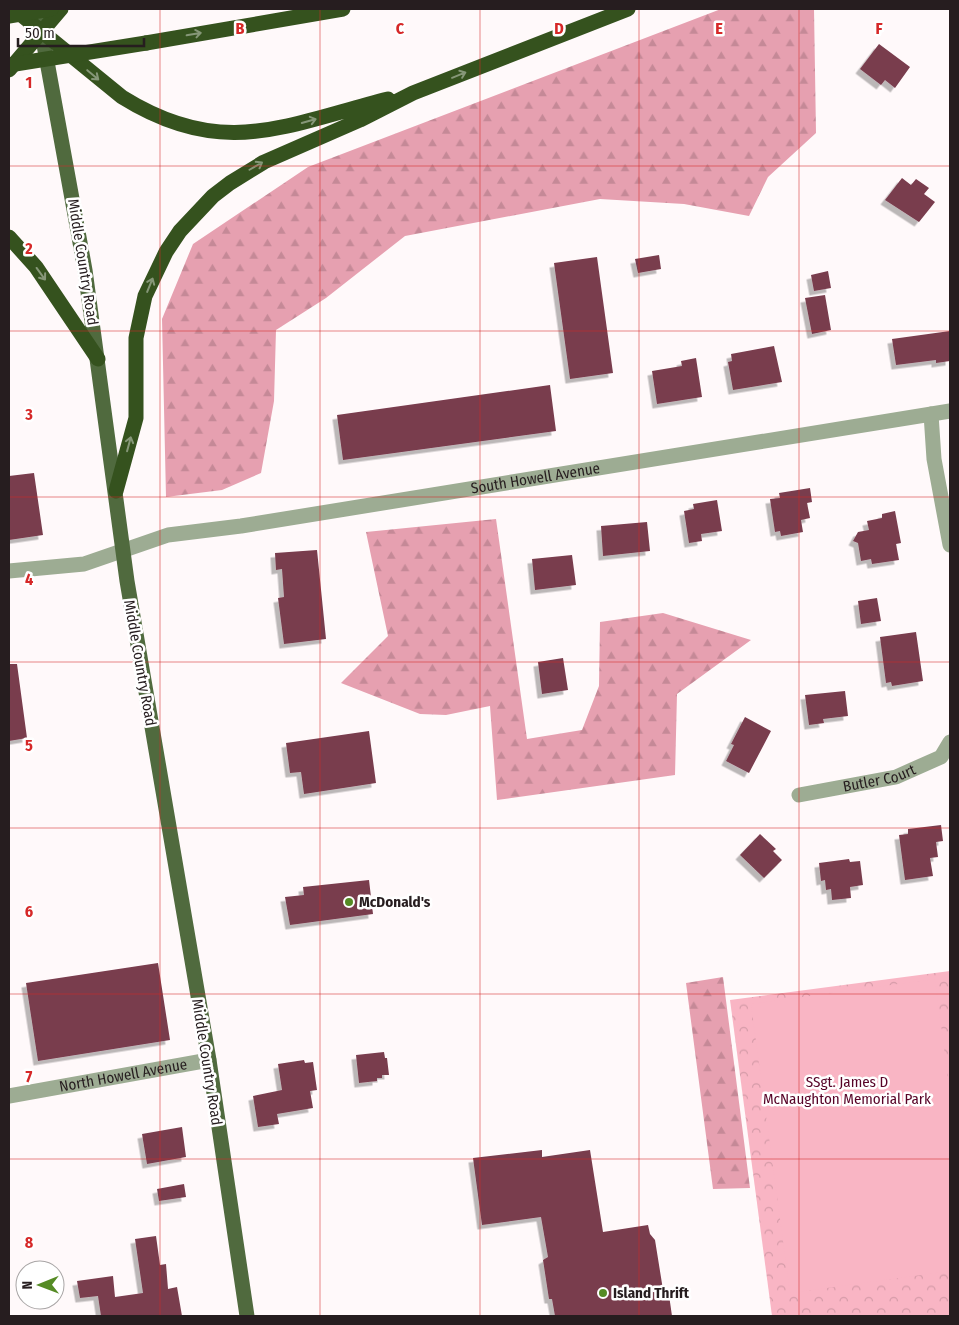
<svg xmlns="http://www.w3.org/2000/svg" width="959" height="1325" font-family="'Fira Sans Condensed',sans-serif">
  <defs>
    <pattern id="forest-firs" width="22" height="20" patternUnits="userSpaceOnUse" patternTransform="scale(1.25)"><rect width="22" height="20" fill="#e6a0b0"/><path d="M5 1l3.5 6h-7zM16 11l3.5 6h-7z" fill="#c58997"/></pattern>
    <pattern id="park-crowns" width="20" height="18" patternUnits="userSpaceOnUse" patternTransform="scale(1.25)"><rect width="20" height="18" fill="#f9b5c4"/><path d="M2 6a3 3 0 1 1 6 0M12 15a3 3 0 1 1 6 0" fill="none" stroke="#d59ba8"/></pattern>
    <filter id="shadow"><feDropShadow dx="-4.5" dy="4.5" stdDeviation="0" flood-color="#0004"/></filter>
  </defs>
  <rect width="100%" height="100%" fill="#fff9fa"/>
  <!-- forest -->
  <path fill="url(#forest-firs)" d="M721,9H814L816,133L768,177L749,216L684,204L600,199L405,236L326,298L276,330L274,401L261,473L222,490L166,497L162,319L193,244L308,167Z
    M496,519L527,739L582,730L599,686L600,622L663,613L751,640L677,694L675,775L497,800L490,706L446,715L420,714L341,683L388,636L366,532Z
    M723,977L750,1188L713,1189L686,983Z"/>
  <!-- park -->
  <path fill="url(#park-crowns)" d="M950,971V1316H772L730,1000Z"/>
  <!-- garden -->
  <path fill="#f9b5c4" d="M935,979L950,1094V1271L790,1293L751,1004Z"/>
  <!-- building -->
  <path fill="#793c4d" filter="url(#shadow)" d="M879,44L910,67L895,88L885,80L881,85L860,69Z
    M902,178L911,185L916,179L929,188L924,194L935,202L919,222L885,200Z
    M659,255L661,269L638,273L635,259Z
    M597,257L613,373L570,379L554,263Z
    M828,271L831,288L814,291L811,275Z
    M825,295L831,330L812,334L805,298Z
    M950,331V361L936,363V360L896,365L892,339Z
    M774,346L782,382L733,390L728,362L732,361L731,354Z
    M696,358L702,397L657,404L652,371L682,366L681,361Z
    M550,385L556,431L343,460L337,415Z
    M34,473L43,535L9,540V476Z
    M810,488L812,502L807,503L810,518L801,520L803,532L781,536L780,531L775,532L770,499L780,498L779,493Z
    M717,500L722,531L701,534L702,541L689,543L684,511L694,509L693,504Z
    M895,511L901,543L896,544L899,560L872,564L871,559L861,561L858,543L853,541L858,532L869,530L867,521L882,518V514Z
    M647,522L650,551L603,556L601,526Z
    M317,550L326,639L284,644L278,598L284,597L282,569L276,570L275,553Z
    M572,555L576,585L535,590L532,559Z
    M877,598L881,621L861,624L858,601Z
    M916,632L923,681L892,686L891,682L886,683L880,637Z
    M563,658L568,690L542,694L538,662Z
    M9,664H17L27,738L9,741Z
    M845,691L848,716L823,719L824,723L809,725L805,695Z
    M745,717L771,731L749,773L726,761L734,745L731,744Z
    M369,731L376,783L304,794L301,772L290,773L286,743Z
    M941,825L943,841L936,842L938,857L930,858L933,876L905,880L899,835L908,834V829Z
    M760,834L776,849L773,851L782,860L764,878L740,855Z
    M849,859L850,862L860,861L863,885L850,887L851,898L832,900L831,889L826,890L825,880L821,881L819,863Z
    M369,880L373,914L290,925L285,897L304,895L303,887Z
    M158,963L170,1040L38,1061L26,983Z
    M384,1052L385,1058H387L389,1075H382V1078H377V1081L359,1083L356,1055Z
    M304,1060L305,1063L313,1062L317,1090L310,1091L313,1108L277,1114L279,1124L258,1127L253,1096L282,1090L278,1064Z
    M182,1127L186,1157L147,1164L142,1134Z
    M542,1150V1157L590,1150L603,1232L648,1225L650,1234L655,1240L664,1296L669,1295L672,1316H555L552,1299H549L543,1260L548,1257L541,1217L482,1225L473,1158Z
    M184,1184L186,1197L159,1201L157,1189Z
    M156,1236L160,1265L166,1264L168,1289L177,1287L182,1316H101L98,1296L80,1298L77,1281L113,1276L115,1297L143,1293L135,1239Z"/>
  <g fill="none" stroke-linecap="round" stroke-linejoin="round">
    <!-- street -->
    <g stroke="#9dac93" stroke-width="15">
      <path d="M931,414L934,459L950,545"/>
      <path id="s1" d="M9,571L84,564L168,535L241,526L950,411"/>
      <path id="s2" d="M799,795L896,777L941,757L950,742"/>
      <path id="s3" d="M9,1096L209,1060"/>
    </g>
    <!-- primary -->
    <path stroke="#506a3e" stroke-width="15" d="M40,23L85,270L127,581L209,1060L247,1316"/>
    <!-- highway -->
    <path stroke="#35521e" stroke-width="15" d="M14,9L122,97C223,160 285,125 388,99
      M146,43L343,9
      M9,70L61,9
      M9,237L36,267L98,359
      M116,491L136,418V338L145,296L166,252L180,231L213,196L230,183L264,162L360,120L413,93L628,9"/>
    <!-- highway-bridge -->
    <path stroke="#35521e" stroke-width="15" d="M9,16L51,9
      M9,65L146,43"/>
  </g>
  <!-- one-way arrows -->
  <defs><path id="oneway-shaft" d="M-6 0H5M1.5-3L5.5 0L1.5 3" fill="none" stroke-width="1.6" stroke-linecap="round" stroke-linejoin="round" transform="scale(1.25)"/></defs>
  <g stroke="#869778">
    <use href="#oneway-shaft" transform="translate(194 34) rotate(-10)"/>
    <use href="#oneway-shaft" transform="translate(93 75) rotate(40)"/>
    <use href="#oneway-shaft" transform="translate(459 75) rotate(-22)"/>
    <use href="#oneway-shaft" transform="translate(309 121) rotate(-16)"/>
    <use href="#oneway-shaft" transform="translate(256 166) rotate(-30)"/>
    <use href="#oneway-shaft" transform="translate(41 274) rotate(54)"/>
    <use href="#oneway-shaft" transform="translate(150 285) rotate(-68)"/>
    <use href="#oneway-shaft" transform="translate(129 444) rotate(-75)"/>
  </g>
  <!-- grid -->
  <path fill="none" stroke="#d62828" stroke-width="1" stroke-opacity="0.55" d="M160,9V1316M320,9V1316M480,9V1316M639,9V1316M799,9V1316M9,166H950M9,331H950M9,497H950M9,662H950M9,828H950M9,994H950M9,1159H950"/>
  <!-- markers -->
  <g fill="#558b25" stroke="#fff" stroke-width="2">
    <circle cx="349" cy="902" r="5"/>
    <circle cx="603" cy="1293" r="5"/>
  </g>
  <g text-anchor="middle" stroke-width="5" stroke-linejoin="round" paint-order="stroke">
    <!-- street labels -->
    <g font-size="15" fill="#261d1f" stroke="#fff">
      <text transform="translate(83 262) rotate(81)" y="5">Middle Country Road</text>
      <text dy="5" stroke="none"><textPath href="#s1" startOffset="536">South Howell Avenue</textPath></text>
      <text transform="translate(140 663) rotate(80)" y="5">Middle Country Road</text>
      <text dy="5" stroke="none"><textPath href="#s2" startOffset="82">Butler Court</textPath></text>
      <text transform="translate(207 1062) rotate(81)" y="5">Middle Country Road</text>
      <text dy="5" stroke="none"><textPath href="#s3" startOffset="116">North Howell Avenue</textPath></text>
    </g>
    <!-- poi labels -->
    <g font-size="15" font-weight="bold" fill="#261d1f" stroke="#fff" text-anchor="start">
      <text x="359" y="907">McDonald's</text>
      <text x="613" y="1298">Island Thrift</text>
    </g>
    <!-- park labels -->
    <g font-size="15" fill="#570327" stroke="#fff">
      <text x="847" y="1087">SSgt. James D<tspan x="847" dy="17">McNaughton Memorial Park</tspan></text>
    </g>
  </g>
  <g font-size="16" text-anchor="middle" font-weight="bold" fill="#d62828" stroke="#fff" stroke-width="5" stroke-linejoin="round" paint-order="stroke">
    <text x="240" y="34">B</text>
    <text x="400" y="34">C</text>
    <text x="559" y="34">D</text>
    <text x="719" y="34">E</text>
    <text x="879" y="34">F</text>
    <text x="29" y="88">1</text>
    <text x="29" y="254">2</text>
    <text x="29" y="420">3</text>
    <text x="29" y="585">4</text>
    <text x="29" y="751">5</text>
    <text x="29" y="917">6</text>
    <text x="29" y="1082">7</text>
    <text x="29" y="1248">8</text>
  </g>
  <!-- border -->
  <rect width="959" height="1325" fill="none" stroke="#261d1f" stroke-width="20"/>
  <!-- north arrow -->
  <g transform="translate(40 1285) rotate(269)"><circle r="24" fill="#ffffff" stroke="#a8a5a5"/>
  <path d="M0-4L9 19L0 12L-9 19Z" fill="#558b25"/>
  <text y="-8" font-size="14" font-weight="bold" text-anchor="middle" fill="#261d1f">N</text>
  </g>
  <!-- scale -->
  <path d="M18 38v8h126v-8" fill="none" stroke="#261d1f" stroke-width="2.5"/>
  <text x="25" y="38" font-size="15" fill="#261d1f" stroke="#ffffff" stroke-width="4" paint-order="stroke">50 m</text>
</svg>
